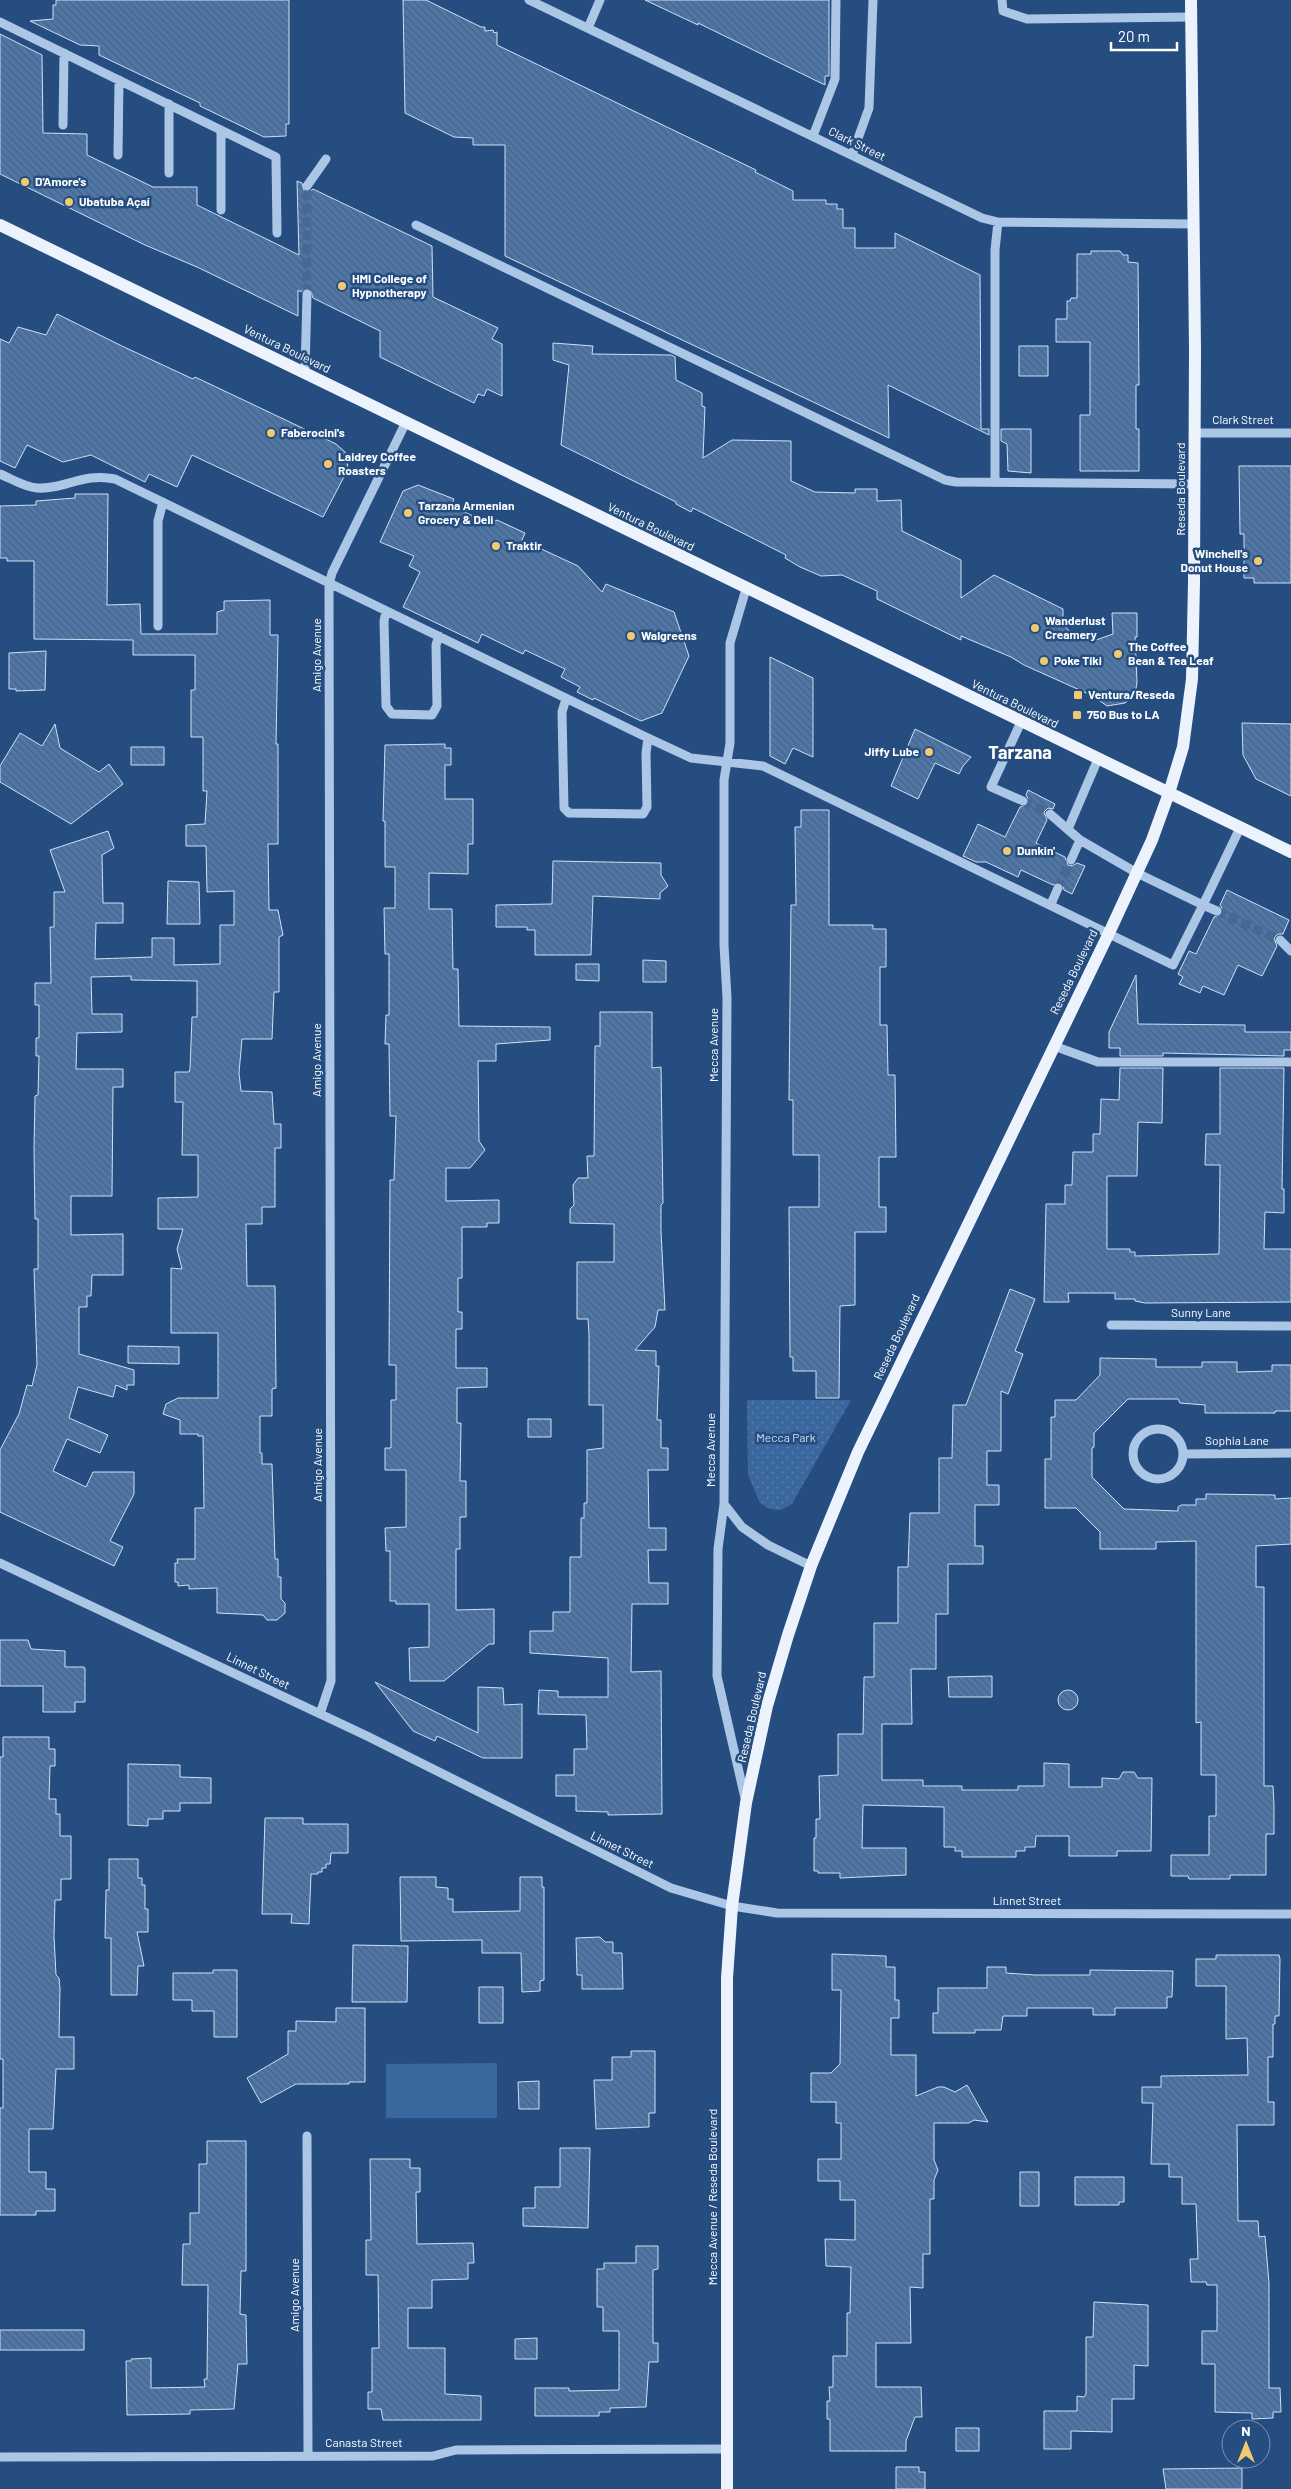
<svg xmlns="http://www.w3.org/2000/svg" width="1291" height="2489" font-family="Barlow,sans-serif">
  <defs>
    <pattern id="park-dots" width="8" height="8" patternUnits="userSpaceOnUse" patternTransform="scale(1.25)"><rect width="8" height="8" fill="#3a679d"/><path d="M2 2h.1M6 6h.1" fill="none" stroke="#587eac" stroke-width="1.8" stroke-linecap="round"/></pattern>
    <pattern id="building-back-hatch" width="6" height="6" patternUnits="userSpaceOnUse" patternTransform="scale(1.25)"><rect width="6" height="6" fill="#4e77a9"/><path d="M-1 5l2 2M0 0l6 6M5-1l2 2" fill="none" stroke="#4d627a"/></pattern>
  </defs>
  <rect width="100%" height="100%" fill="#254d80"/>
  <!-- grass -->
  <path fill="#3a679d" d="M497,2063V2118H386V2064Z"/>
  <!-- park -->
  <path fill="url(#park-dots)" d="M747,1400H851L792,1504L781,1510L770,1509L760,1503L748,1475Z"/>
  <!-- building -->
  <path fill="url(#building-back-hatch)" stroke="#cfe0f5" d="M56,0H289V124H286V136L264,137L200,106V103L99,55V46L80,45L30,21L53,19V5H56Z
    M403,0H426L481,27H485V31L493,30L494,33L497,32V45L756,170L755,172L793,191V200H826V204H837V209H843V228H855V248H895V233L980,275L981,429H989V435L888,385L889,438L505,256V145H473V138L454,137L405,113Z
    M645,0H829V76H825V85L698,23V25Z
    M0,34L42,55L43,133L87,134V155L153,187H197V205L299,255L297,181L302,183L304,191L309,192L313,189L432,246L433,297L498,328L492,339L502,344V396L487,389L484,396L478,394L474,403L380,357V331L313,298L310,288H304L301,292L298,290V316L197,267L145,245L0,174Z
    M1091,251H1120L1123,255H1128V262L1138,263L1139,385H1136V429H1139V471H1080V415H1090V342H1056V319H1067V301H1070L1071,298H1077V254H1091Z
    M57,314L124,347L193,379L195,377L336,444L345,452L348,461L347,471L323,517L192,455L177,487L149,474L145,482L91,455L63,462L27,445L15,468L0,461V339L9,343L18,327L46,335Z
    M553,343L593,346L592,354L671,355L675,357L676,380L702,393V406L705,407L703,458L732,440L791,441V481L815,492L855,493V489H877V501L901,500L902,531L961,560V598L994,575L1063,609V624L1072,634L1083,639L1096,640L1113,634L1112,613H1137V637H1135L1137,682L1135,695L1125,703L1107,706L1093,696L1024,665L1011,657L961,636V640L877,599V591L842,575L821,576L800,567L785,558L786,555L693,508L691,512L676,504V502L561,445L569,365L553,360Z
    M1019,346H1048V376H1019Z
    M1001,429H1031V473L1008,471L1007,444L1001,441Z
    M1239,466H1291V583H1254V578H1244V534H1240Z
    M418,485L454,499L451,506L491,524L497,520L525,533L522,540L578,566L602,592L606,584L674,612L689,656L662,713L641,721L594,698L593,700L577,692L580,687L561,677L565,669L525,650L523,654L482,634L478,643L403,607L420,572L409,566L414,556L380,542L403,491Z
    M75,494H108L107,605L140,604L141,634H217V612L224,610V601L270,600V635H278L276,744H278V844H268L269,910H278L283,935L279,937V992H274L272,1039H242L239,1073L241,1091L272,1092L274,1124H281V1148H275V1207H262V1224H246L247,1286H275L276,1388L272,1389V1416H260V1453H262V1464H272L275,1559H278V1577H281V1599L285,1603V1613L277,1620H267L263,1615L217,1613V1588L189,1589V1585L178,1586V1582H175V1563H178L177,1559H195V1508H204L203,1436H198V1434H180V1420L163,1414L166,1404L178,1398H218V1333H171V1268L182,1269L177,1249L183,1229H158V1198L198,1197V1155H182L183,1102H175V1072H189L190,1069L192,1017H197V981L131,980V976L91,977L92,1014H122V1032L77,1033L76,1069H123V1087H113L112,1196H71V1235L123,1234V1275H92L91,1296H87V1307H79V1354L134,1370V1385H127V1390L116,1385L113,1397L78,1387L69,1418L108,1435L100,1453L67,1439L53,1471L86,1487L93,1472H134V1494L110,1541L123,1547L114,1566L0,1512V1450L19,1414L27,1385L32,1386L37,1365L34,1269H38V1219H35L34,1150L35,1096L38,1095L39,1056H36V1038H39V1005H35V983H51L50,927H54V892H65L50,850L108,831L114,848L102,855L103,903H123V923H96L95,959L152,957V938H174V965L220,964V925H234V891L207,892L206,846H186V825L205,824L207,791H203V737H191V690H195V655H133V640L34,639V561H7V558H0V506L36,505V501L75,498Z
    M46,651L45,690L16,691V689H9V653Z
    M770,657L813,678V757L793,748L785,764L770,756Z
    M1242,723L1291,724V796L1256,779L1243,755Z
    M55,724L60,748L99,772L109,764L123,784L71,824L0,782V766L20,733L42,746Z
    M915,729L971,757L963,766L959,774L935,763L918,799L891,786Z
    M445,744V748H451V765H445V799H473V844H468V874L429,873V909H452L453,969H458L459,1026L550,1027V1040L496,1044V1061H478L479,1141L485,1150L470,1168H446V1201L499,1200V1223H487V1227H462V1278H458V1312H462V1329H456V1368H487V1387L457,1388V1423H461L460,1481H466V1517H460V1549H456V1610L494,1609V1644H489L444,1681H410L409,1648L429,1647V1604H396V1601H390V1551H386L385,1528L406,1527V1470H385V1448H391V1400H396V1365H389L390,1180H394L396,1116H390L389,1044H385L386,1015H389V954H385L384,908H395V867H385V821H383L385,745Z
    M131,747H164V765H131Z
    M1028,790L1055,804L1053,809L1048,808L1044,812L1047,820L1036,843L1065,857L1068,865L1072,866L1077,863L1085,866L1072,894L1064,890L1063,885L1060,882L1053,885L1021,870L1018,877L986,862H976L963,856L978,824L1005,837L1020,807L1028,804L1029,800L1026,795Z
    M801,810H829V925H873V929H886V967H880V1025H887L888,1075H895L896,1157H879V1207H886V1232H855V1305L840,1306L839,1398H816V1371H793V1357H790L789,1207H819V1155H793V1100H789L791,905H796L795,827H801Z
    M553,861L661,863V875L668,886L660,893V899L593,896L591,955H535V930H527V927H496V905L552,904Z
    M168,881L199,882L200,924H167Z
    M1227,890L1289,920L1283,934H1278L1274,938L1277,946L1262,976L1238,965L1224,995L1203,986L1200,993L1179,984L1183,977L1178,974L1189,951L1196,954L1214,917L1222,914L1223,910L1220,905Z
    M643,960L666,961V982H643Z
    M576,964H599V981L576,980Z
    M1136,975L1138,1024L1245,1025V1032H1291V1050H1284V1056L1163,1053V1056H1120V1048H1109V1032Z
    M600,1012H652V1068L661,1067L663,1203L661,1205V1231L665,1310H658L655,1327L635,1350L656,1351V1366H659L657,1420H661V1448H668V1470H648L649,1528H666V1550H648L649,1583H668V1604H632L631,1672L661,1671L662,1814L608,1815V1812L576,1811V1796H556V1775H574V1749H587L586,1715L538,1714L539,1690L558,1691V1697H608V1658L530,1653V1631H553V1612H570V1557H581V1518H584V1503H587V1450L603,1448V1405H589V1334L588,1319H577V1262H614V1224L570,1223V1209L574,1205L573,1185L578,1178H588L587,1156H594L595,1046H600Z
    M1120,1068H1163L1162,1123L1138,1122L1137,1176H1107V1249H1130V1252H1135V1256L1219,1254L1220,1165H1205L1206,1134H1220V1068H1284L1282,1189H1284V1213L1265,1212L1264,1249H1291V1302L1145,1303L1135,1301V1299H1115V1293H1068L1069,1302H1044L1046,1204H1065V1185H1072L1073,1152H1093V1134H1100L1101,1099L1119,1100Z
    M1010,1289L1035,1299L1015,1351L1023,1354L1008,1394L1001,1391V1451H987V1485H999V1505H975V1546H983V1564H948V1614H936V1669H911L912,1724H882V1780H923V1786H962V1790H1018V1786H1044V1763L1069,1764V1787H1102V1778L1119,1779L1123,1772H1134L1138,1778H1152L1151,1851H1117V1856H1069V1836H1036L1035,1847H1025V1851H1016V1857H962V1851H955V1847H944V1807L863,1805L862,1848H906V1875L840,1878V1873H818V1871H814V1838H816V1819H820L819,1776L838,1775V1734H863L864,1677H874V1623H898V1567H908L910,1513H939V1458H952L953,1405H966Z
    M128,1346L179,1347V1364L128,1363Z
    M1100,1358L1156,1359V1367H1202V1362H1237V1372L1272,1371V1365H1291V1411H1275V1413H1205V1405L1180,1403L1178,1399H1128L1094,1433V1447L1092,1448V1477L1124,1509L1178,1511V1507L1181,1505H1196V1499H1206V1494L1275,1495V1499L1291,1498V1544L1256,1546V1587H1264V1786H1273L1274,1805V1834H1266V1875H1230V1879H1189L1188,1876H1171V1855H1209V1816H1216V1775H1201V1722L1196,1723V1541L1156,1542V1549H1100V1532L1076,1508H1045V1459H1051V1417H1055V1400H1076L1100,1375Z
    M528,1419H551V1437H528Z
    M0,1640H28L31,1649L65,1651V1667H84L85,1669V1702H75V1712H43V1686H0Z
    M992,1676V1697H949L948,1677Z
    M375,1682L478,1733V1687L503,1688L504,1705L522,1704V1758H483L437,1736L435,1741L413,1731Z
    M1058 1700a10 10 0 1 1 20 0a10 10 0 1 1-20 0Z
    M3,1737H49V1749H55V1766H50L49,1799H56V1814H60V1836H71V1879H61V1900H55L54,1936L56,1975L59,1978L60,1988L59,2037H74V2069H56L53,2129H29V2172H46V2189H55V2211H36V2215H0V2108H3V2059H0V1757H3Z
    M128,1764L180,1765V1777L211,1778V1803H180V1811H163V1819H148V1826L128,1825Z
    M265,1818H303V1824H348V1853H331L330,1864H326V1868H322V1872H318V1874H311L309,1924L291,1923L292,1914H262Z
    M109,1859H138V1878H142V1885H145V1909H148V1932H137L144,1966H138L137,1995H111V1938H105L106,1890H109Z
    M400,1877H436V1887L448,1888V1899H453V1912L520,1911V1877H542V1887H544V1980L540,1981V1991L522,1992L521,1953H482V1940L401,1941Z
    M600,1937L605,1942H613V1953H622L623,1989H582V1975H577L576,1938Z
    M353,1945L408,1946L407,2002H352Z
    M832,1954L886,1956V1967H895V2000H899V2018H891V2055H916V2096L938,2087H944L955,2092L967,2085L988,2122L974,2120L969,2123H934V2160L938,2170L934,2180V2199H930V2254H923V2288L910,2287L911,2343H876V2387H921L922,2417H915L906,2441V2451H830V2419H827V2401H830L829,2387H833V2356H847V2313H850L851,2267L826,2266L825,2239L855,2240V2200H840V2181H818V2159H841V2123H836V2102H811V2073H831L840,2064L841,1990H832Z
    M1216,1955H1279L1280,1959L1279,2016H1275V2024H1273V2057H1268V2102H1274V2125H1237L1238,2221H1258L1259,2237L1265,2236L1269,2283V2388H1280L1281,2412H1273V2418L1252,2419V2413L1215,2412V2364H1202V2331H1217V2285H1207L1206,2282H1191L1190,2259H1198L1196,2204H1182V2177H1169V2164H1151L1153,2103H1142V2087H1161V2076L1248,2075L1247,2038L1226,2039V1986H1196V1959H1216Z
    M987,1967H1006V1973L1035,1975H1090V1970L1173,1971L1172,1997H1167V2008H1115V2015H1093V2008H1027V2016H1003L1001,2030H975V2033H933V2013H938V1988H987Z
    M213,1970H237V2037H214V2011H192V2000H173V1973H213Z
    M479,1987H503V2023H479Z
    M336,2008H365V2082H349V2084H296L261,2103L247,2078L288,2054V2031H296V2021L336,2022Z
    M631,2051H655V2113H649V2127L596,2129L594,2080H612V2057H631Z
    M539,2081V2109H519L518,2082Z
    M207,2141H246V2271H241L240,2314L246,2315L247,2364H238L234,2409L190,2410V2414L127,2415L126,2361H131V2359L151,2358V2388L205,2387L204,2379H207L208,2285H182L183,2244H190V2213H199V2164H207Z
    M560,2148H590L588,2228L523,2226V2208H535V2187H560Z
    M370,2159H410V2168H420V2192H416L417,2244L473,2243L474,2263H468V2279L432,2280V2308H408V2348H445V2394L481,2396V2420H383L381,2409H368V2392H372V2348H379L378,2275H366V2240H371Z
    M1020,2172H1039V2206H1020Z
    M1075,2177H1124V2202H1119V2205H1075Z
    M636,2246H658V2269L653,2270V2343H658V2362H649L646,2407L610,2408V2412H599V2416H535V2388H569V2391L619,2390V2331H603V2307H597V2269H604V2263H636Z
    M1094,2302L1148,2305V2366L1134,2365V2399H1112V2432L1071,2431V2449H1044V2411H1077V2396L1084,2397L1086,2394V2337H1093Z
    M0,2330H84V2350H0Z
    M537,2338V2359H515V2339Z
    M956,2428H979V2451H956Z
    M896,2467H919V2472H925V2489H896Z
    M1242,2468V2489H1166L1163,2469Z"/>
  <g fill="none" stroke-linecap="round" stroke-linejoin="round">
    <!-- minor-tunnel -->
    <path stroke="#466893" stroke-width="9" stroke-dasharray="9 4.5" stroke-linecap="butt" d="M307,294V186
      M1023,801L1050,814
      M1058,888L1071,860
      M1217,911L1280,940"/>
    <!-- minor -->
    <path stroke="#acc6e6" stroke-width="9" d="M529,0L982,218L998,222L1194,224
      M1002,0L1003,11L1027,19L1191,17
      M0,22L276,157L277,233
      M588,28L600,0
      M169,104V173
      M63,125L64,53
      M221,130V210
      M813,136L835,79L836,0
      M118,155L119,80
      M852,155L869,108L873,0
      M307,186L326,159
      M416,225L945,480L956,482L1194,484
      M305,372L307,294
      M1195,433H1291
      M0,474C12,479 24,487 37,488C64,490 83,472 115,479L648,738L691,758L763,766L1173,965L1203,905L1137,873L1080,840
      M995,482V250L998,222
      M386,612L384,621L386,706L392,714L432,715L437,706L436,645L439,636
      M158,626V521L163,502
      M566,699L562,712L564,808L569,813L643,814L647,807L646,753L648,738
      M1021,722L991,787L1023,801
      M1050,814L1080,840L1071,860
      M1068,829L1098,759
      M1051,904L1058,888
      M1217,911L1203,905L1240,828
      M1280,940L1291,951
      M1054,1046L1098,1062H1291
      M1111,1325L1291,1326
      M1133 1454a25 25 0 1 1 50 0a25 25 0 1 1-50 0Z
      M1183,1454L1291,1453
      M724,1504L742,1527L768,1545L811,1566
      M0,1563L367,1736L671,1888L732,1906L777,1913L1291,1914
      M320,1714L331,1681L329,585L332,573L406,422
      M745,1798L717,1676L718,1549L724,1504L727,998L724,945V780L730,743V643L746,589
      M307,2136L308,2455
      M0,2457L433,2456L456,2450L727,2449"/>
    <!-- major -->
    <path stroke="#edf3fd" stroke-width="12" d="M0,225L1291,852
      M727,2489V1978L732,1906L746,1803L767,1706L788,1635L811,1566L858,1452L1109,933L1152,840L1169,793L1183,747L1192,679L1194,582L1195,348L1191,0"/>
  </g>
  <!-- markers -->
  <g fill="#f0ca70" stroke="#254d80" stroke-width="2">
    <circle cx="25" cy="182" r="5"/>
    <circle cx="69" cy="202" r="5"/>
    <circle cx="342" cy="286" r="5"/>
    <circle cx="271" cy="433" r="5"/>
    <circle cx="328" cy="464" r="5"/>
    <circle cx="408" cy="513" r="5"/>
    <circle cx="496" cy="546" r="5"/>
    <circle cx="1258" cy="561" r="5"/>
    <circle cx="1035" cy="628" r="5"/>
    <circle cx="631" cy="636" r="5"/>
    <circle cx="1118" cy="654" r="5"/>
    <circle cx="1044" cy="661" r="5"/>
    <rect x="1073" y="690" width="10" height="10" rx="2.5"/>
    <rect x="1072" y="710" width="10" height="10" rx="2.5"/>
    <circle cx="929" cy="752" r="5"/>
    <circle cx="1007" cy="851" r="5"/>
  </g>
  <g text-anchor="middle" stroke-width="5" stroke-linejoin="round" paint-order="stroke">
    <!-- street labels -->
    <g font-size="12" fill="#fff" stroke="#254d80">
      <text transform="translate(857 144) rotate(26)" y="4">Clark Street</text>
      <text transform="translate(287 349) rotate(26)" y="4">Ventura Boulevard</text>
      <text x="1243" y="424">Clark Street</text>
      <text transform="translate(1181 489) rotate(-90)" y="4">Reseda Boulevard</text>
      <text transform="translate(651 527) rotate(26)" y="4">Ventura Boulevard</text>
      <text transform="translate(317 655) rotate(-90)" y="4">Amigo Avenue</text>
      <text transform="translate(1015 704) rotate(26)" y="4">Ventura Boulevard</text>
      <text transform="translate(1074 972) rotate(-64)" y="4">Reseda Boulevard</text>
      <text transform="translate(714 1045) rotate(-90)" y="4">Mecca Avenue</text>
      <text transform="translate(317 1060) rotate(-90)" y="4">Amigo Avenue</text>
      <text x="1201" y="1317">Sunny Lane</text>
      <text transform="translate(897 1337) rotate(-65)" y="4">Reseda Boulevard</text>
      <text x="1237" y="1445">Sophia Lane</text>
      <text transform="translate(711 1450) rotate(-90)" y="4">Mecca Avenue</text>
      <text transform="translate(318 1465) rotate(-90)" y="4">Amigo Avenue</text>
      <text transform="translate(258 1671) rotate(26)" y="4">Linnet Street</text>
      <text transform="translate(752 1717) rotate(-77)" y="4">Reseda Boulevard</text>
      <text transform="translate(622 1850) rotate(26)" y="4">Linnet Street</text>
      <text x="1027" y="1905">Linnet Street</text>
      <text transform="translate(713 2197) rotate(-90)" y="4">Mecca Avenue / Reseda Boulevard</text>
      <text transform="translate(295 2295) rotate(-90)" y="4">Amigo Avenue</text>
      <text x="364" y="2447">Canasta Street</text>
    </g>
    <!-- poi labels -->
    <g font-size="12" font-weight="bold" fill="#fff" stroke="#254d80" text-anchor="start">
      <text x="35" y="186">D'Amore's</text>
      <text x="79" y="206">Ubatuba Açaí</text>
      <text x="352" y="283">HMI College of<tspan x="352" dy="14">Hypnotherapy</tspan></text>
      <text x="281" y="437">Faberocini's</text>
      <text x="338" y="461">Laidrey Coffee<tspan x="338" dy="14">Roasters</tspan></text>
      <text x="418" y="510">Tarzana Armenian<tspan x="418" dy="14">Grocery &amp; Deli</tspan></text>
      <text x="506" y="550">Traktir</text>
      <text x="1248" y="558" text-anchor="end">Winchell's<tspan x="1248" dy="14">Donut House</tspan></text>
      <text x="1045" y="625">Wanderlust<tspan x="1045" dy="14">Creamery</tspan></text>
      <text x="641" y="640">Walgreens</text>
      <text x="1128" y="651">The Coffee<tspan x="1128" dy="14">Bean &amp; Tea Leaf</tspan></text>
      <text x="1054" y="665">Poke Tiki</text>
      <text x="1088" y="699">Ventura/Reseda</text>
      <text x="1087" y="719">750 Bus to LA</text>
      <text x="919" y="756" text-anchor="end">Jiffy Lube</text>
      <text x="1017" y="855">Dunkin'</text>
    </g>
    <!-- park labels -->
    <g font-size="12" fill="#cfe0f5" stroke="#254d80">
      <text x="786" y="1442">Mecca Park</text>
    </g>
    <!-- district labels -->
    <g font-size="18" font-weight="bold" fill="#fff" stroke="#254d80">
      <text x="1020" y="759">Tarzana</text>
    </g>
  </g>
  <!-- north arrow -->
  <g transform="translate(1246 2444)"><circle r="24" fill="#254d80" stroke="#7c94b3"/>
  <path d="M0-4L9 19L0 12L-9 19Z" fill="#f0ca70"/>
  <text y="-8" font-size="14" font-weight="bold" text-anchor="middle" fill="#ffffff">N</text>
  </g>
  <!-- scale -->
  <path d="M1111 42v8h66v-8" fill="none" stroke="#ffffff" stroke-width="2.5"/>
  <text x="1118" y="42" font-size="15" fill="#ffffff" stroke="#254d80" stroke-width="4" paint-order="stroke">20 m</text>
</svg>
